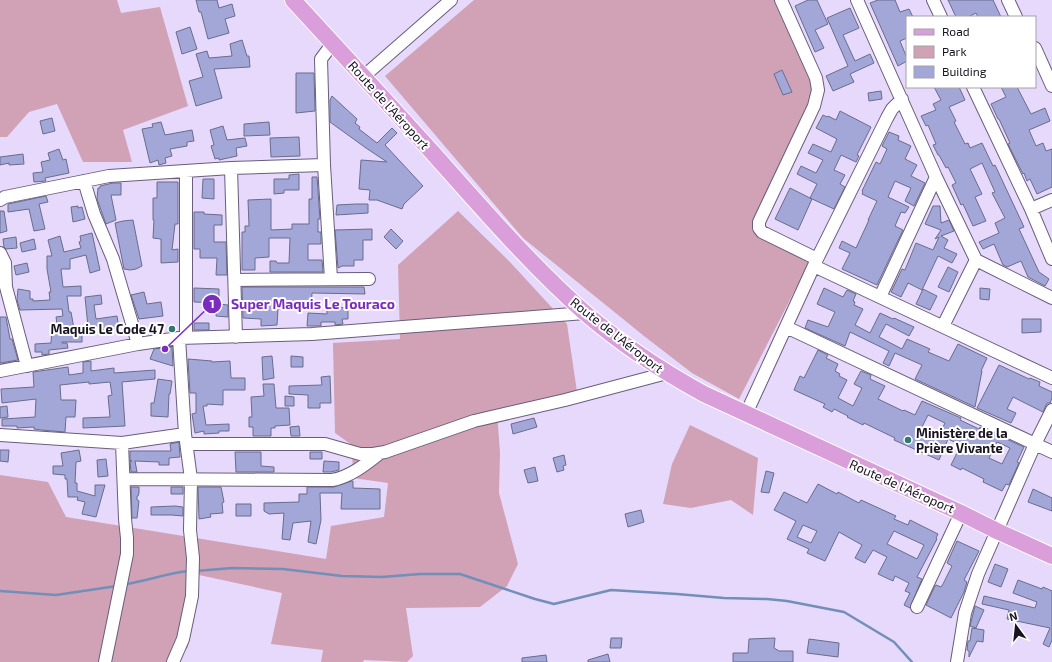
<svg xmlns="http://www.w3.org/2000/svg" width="1052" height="662" font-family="'Exo 2',sans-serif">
  <rect width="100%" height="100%" fill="#e7d9fc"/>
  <!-- green -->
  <path fill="#d1a1b6" d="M0,0H117L121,13L160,7L188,106L123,130L132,162H83L57,104L29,112L7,137H0Z
    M474,0H777L812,79L810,104L752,229L811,259L739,399L692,373L644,336L523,238L385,76Z
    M458,211L509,261L567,324L577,392L497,412L500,453L499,493L518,564L507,586L480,607L406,608L413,656L407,662L364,660L363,662H321L323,650L271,644L282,593L199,575L195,612L188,647L176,662H0V475L48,482L66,517L326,559L331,526L384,517L388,483L353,478L352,445L335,433L333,343L400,339L398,265Z
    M690,425L758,458L753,515L731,500L691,508L663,504L672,464Z"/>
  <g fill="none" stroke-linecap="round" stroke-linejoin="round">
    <!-- stream -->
    <path stroke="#718fb8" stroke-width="2.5" d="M196,571L232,568L283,569L342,576L382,577L420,574H460L535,599L554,604L611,590L677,594L724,598L767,599L787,601L844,612L894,642L912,662
      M126,584C147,581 167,573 189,571
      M0,591L56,595L117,586"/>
  </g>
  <!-- building -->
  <path fill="#a2a7d8" stroke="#696c8c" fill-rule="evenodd" d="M196,0H217L219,8L232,4L235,16L225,19L229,33L208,39L201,12H199Z
    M808,0H817L828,24L815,30L824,48L815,52L795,6Z
    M878,0H895L900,12L909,9L913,17H907V38L900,41L907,58V61L898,66L870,3Z
    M948,0H993L1001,17H978L976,13L968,17H956Z
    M850,8L859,28L843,35L855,61L870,54L874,63L850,74L854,82L833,91L826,76L848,66L827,18Z
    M190,27L197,49L182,54L176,32Z
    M242,40L247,56H249L250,67L214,69L222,98L196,106L189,81L203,77L196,54L207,51L209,58L232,56L230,44Z
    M782,70L792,92L783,95L774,74Z
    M296,73H314L315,111L296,113Z
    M934,87H959L965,100L949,107L956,121L954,122L965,144L968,143L970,148L982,143L993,166L995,165L1024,227L1019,229L1039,272L1049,279L1045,286L1028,277L1021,261L1007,267L1003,265L994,244L983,249L979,242L999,233L995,223L1005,218L992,193L995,192L982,163L970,169L982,194L975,197L986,221L973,226L963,204L961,205L952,185L956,183L948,167L946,168L939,155H938L933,145L936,144L928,125L926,126L921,116L936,110L933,104L941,100Z
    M1001,87H1017L1031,114L1045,108L1050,121L1029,130L1036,146L1043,143L1046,151L1052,149V187L1037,194L1030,179L1027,181L1024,173L1023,174L1008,144L1010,143L999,119H998L991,104L1006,97Z
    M881,91L882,99L869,101L868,93Z
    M332,96L357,119L355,123L360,127L359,129L377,143L392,128L397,133L385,145L423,186L404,204L402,209L377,200H369L370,190L359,189L361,160L387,162L366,148L330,122V100Z
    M840,111L871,127L857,155L859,156L856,162L841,155L834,170L845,175L840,184L845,187L834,209L810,198L817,184L797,174L801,166L816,173L823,160L808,153L813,144L831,152L837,139L816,128L823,115L827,117L828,116L836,120Z
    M52,118L55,131L43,134L40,121Z
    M161,122L165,135L192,130L194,141L187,142V146L170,149L172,156L165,158L166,163L159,165L158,160L150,163L142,129L153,127L152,124Z
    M269,122L270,135L244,136V124Z
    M223,126L227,140L245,138L247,146L236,148L237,156L219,160V158L215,159L211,146L214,145L210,130Z
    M889,132L899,136L898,140L911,146L905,159L917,165L911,176L925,183L914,206L905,201L911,188L895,181L888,197L909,207L905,213L901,212L895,226L903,230L877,285L842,269L850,253L839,248L842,241L856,248L869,220H868L877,201L862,194L863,192L862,191L876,162L880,164L887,149L882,146Z
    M299,137L300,156L271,157L270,138Z
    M59,149L63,160L66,159L69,173L45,178L46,181L34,182L33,173L43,172L41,162L50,160L48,153Z
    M23,154L24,164L9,165V163L0,165V157Z
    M299,174V190H284V193L274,194V179H289V175Z
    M312,177H317L320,219H318V232H321V244H308V260H322L323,272H270V261H276L277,263H289L290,238H269V257L255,258V270H242V232H245V226H249L248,200L271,199V230L292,229V224H309V199H312Z
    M203,179H214V199L202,198Z
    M157,182H178V224H175L172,250L178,249V262L161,263V239L153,238L154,220H153V198H157Z
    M113,183H121V195H111L116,220L106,224L97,199L98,188H100V186Z
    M790,188L812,199L798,230L775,219Z
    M46,196L48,202L39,204L45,229L34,231L29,209L8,212V204Z
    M356,204H368V213L336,215L337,205Z
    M78,206V208L82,207L85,219L73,222L71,207Z
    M933,206H940L941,223L949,220L954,231L941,236L948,240L944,248L957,254L952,263L938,256L922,290L908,283L901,297L891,292L902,269L905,270L916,243L933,250L939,237L935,239L941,230L925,224Z
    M0,211H4L7,231L0,233Z
    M194,212H204V214L222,215V225H214V242H226L227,275H216L217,258H200V249H194Z
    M133,220L142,266L136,269L130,270L124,269L115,223L123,221Z
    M372,229V240H363V260H354V266H342L338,268L335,230Z
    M391,229L403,241L396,249L384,237Z
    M92,233L100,270L90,273L86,255L70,259V269H61L63,287L81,286V296H67L69,312H71L74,329H82V342H62V343H67L68,348L49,350V354L42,355V352H35V344L51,343L52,329L58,330L56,317L63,316L62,309L20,310L17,300L18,289L30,291V299H33V301L50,300L49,292H51L47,269V256H52L48,240L60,236L64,252L81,248L79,242L81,241L80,236Z
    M16,237L17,248L6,249L4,247L3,239Z
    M34,239L36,249L22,252L20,243Z
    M27,263L29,272L16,275L14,266Z
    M948,267L958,272L949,292L938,287Z
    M242,287H364L365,294L312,293L311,309L299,308V307L278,309L277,325L261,326V319L243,318Z
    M194,288L219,289V303L194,302Z
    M824,288L843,297L847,290L856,294L853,301L855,302L854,305L863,309L855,325L870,333L880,313L893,319L894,318L914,327L909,336L886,324L879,337L902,349L907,339L930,349L928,352L949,361L958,344L987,358L981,371H982L975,407L915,379L922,365L895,353L889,366L883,363L889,351L850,332L845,346L805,328L808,320L828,327L835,312L817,304Z
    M980,288L990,289L989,300L980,299Z
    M923,289L937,296L930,310L916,304Z
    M144,292L147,304L161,302L163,316L139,319L131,295Z
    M101,295L102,304L94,305L96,319L117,316L119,328L100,330L99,326L88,327L85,297Z
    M217,304L228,305V317L216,316Z
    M327,307L348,308V319H342L343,324L335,325V322H321V326H307L308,313L327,314Z
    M0,317H6L10,339H12L18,360L0,363Z
    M1022,319H1041V332L1022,333Z
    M194,323H209V330H194Z
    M172,347L173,366L150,359L154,349Z
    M818,350L828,355L826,358L838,364L835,371L840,374L839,376L847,380L838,398L853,406L862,388L854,384L861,371L871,375L870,379L885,386L878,399L903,411L904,410L915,415L922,401L961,418L960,420L979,429L980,427L1024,447L1017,462L1019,463L1009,485L1006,484L1002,491L983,482L984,479L962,468L961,470L951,465L961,445L948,439L939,460L894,440L895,438L864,423L863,425L847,417L848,416L834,409L832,412L823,407L825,404L794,390L800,376L804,378ZM928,415L945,423L939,435L922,427ZM997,442L1010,448L1002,464L989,458Z
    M272,356L274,378L263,380L262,357Z
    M291,356L303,357V367H291Z
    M188,359L212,361V362L230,361L231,378H245V390H223V405L207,404V406H203L206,425L229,424V431H219V433L204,434V431L195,433L192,414L196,413V393H190Z
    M91,361V371L114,368V373L155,370V379L122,382L125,426L83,428V418L110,417L108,396L112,395L110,382L89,384V382L60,385L61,400H76L75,417H66L65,432L41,430L34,429V427L17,428V426H2V419L35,417L36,399L2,403L1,389L34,387L33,372L68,367L69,375L83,373V362Z
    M999,365L1029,379L1030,378L1040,382L1039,386L1052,392V398L1050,403H1047L1043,412L1013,397L1007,409L1016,413L1011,423L977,408Z
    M330,376L331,403H320V408H308V395L289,394V386L322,385L321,377Z
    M158,379L172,381L170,394H169L168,417L151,416V403H154Z
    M263,384H274L276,408H289L290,425L275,426V428H271V436H253V427H249V417H252L251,397L264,396Z
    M285,396L294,397V406H285Z
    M7,406L8,417L0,418V407Z
    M534,418L537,427L513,434L511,424Z
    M299,426L300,436H291L290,427Z
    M179,442L180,457L169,458V465H159V462L135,461L137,472H131L130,461H132H130V451H171L170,444Z
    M0,450H9L8,462L0,461Z
    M79,450L81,461L76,462L75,483H77V491L95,496V485H105L96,517L82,514L85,502L77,500L78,497H68L67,479H65V475L53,474V466H63L61,453Z
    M235,452H261V466L274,467V472H236Z
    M310,452H322V459H310Z
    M564,455L566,465L563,466L564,470L557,472L553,458Z
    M106,459L108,476L98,477L97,460Z
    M324,461L339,462V470L331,472H323Z
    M535,467L538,481L528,483L524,470Z
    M766,471L774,473L769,493L761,492Z
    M352,481H353V488L380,489V509H341L342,493H320L321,520L316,544L308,542L311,521L293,523L290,540L282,539L284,513L269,514L264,511V503L299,502V494H307V487H334Z
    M818,484L837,494L838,492L859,503L861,500L896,516L894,519L908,525L910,520L938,534L936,538L937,539L917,577L922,579L910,608L904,605L910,593L905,591L909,583L895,576L893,581L878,574L887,557L873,550L865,563L855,558L862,545L839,532L825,561L807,553L809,549L787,539L796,521L774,510L784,492L807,503ZM803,525L817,531L811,543L797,537ZM894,531L924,545L917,559L887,544Z
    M131,487H139V493L138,496H137V500L139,501L137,518H132Z
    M171,487H183V494H171Z
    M198,487H221L224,502L222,503L223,513L210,514L211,517L199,519Z
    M1033,489L1052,498V511L1028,502Z
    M236,504H251V516H236Z
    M175,506L183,507V516L172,515H151V507Z
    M641,510L644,522L628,527L625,514Z
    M957,541L979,551L964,580L967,582L964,592L951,618L926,605L935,586L936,585L941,587L943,584L952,566L947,563Z
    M995,564L1008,569L1001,587L988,582Z
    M1018,580L1042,589L1043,587L1052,591V640L1049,647L1043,644L1050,628L1007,619L1009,610L982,604L984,596L1035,608L1037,602L1013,593Z
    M975,606L984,610L976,628L970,626Z
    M972,628L984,630L983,642L977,641L969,657V651L967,650L968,641H970Z
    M611,638H622L621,648H610Z
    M775,638L774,648L779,651H793V662H733V653H748L749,639Z
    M809,639L839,643L838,657L807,653Z
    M608,654L610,662H588V660Z
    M546,655L547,662H522V658Z"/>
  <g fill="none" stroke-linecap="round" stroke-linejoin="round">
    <defs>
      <path id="minor" d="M781,0L816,78L818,90L814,106L759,222V228L762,232L817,259
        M857,0L936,177L976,260L1052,298
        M933,0L941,17
        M1008,0L1016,17
        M1035,48L1052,86
        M364,76L451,0
        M973,87L1031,209L1052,259
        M231,168L236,337
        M186,171V338
        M84,181L94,214L113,259L138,344
        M0,200L5,197L109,176L231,168L324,165
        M1031,209L1052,200
        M0,253L5,263L6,287L27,366
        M814,266L1052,378
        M331,279L324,165L321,59L333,43
        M235,280L369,279
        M880,297L936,177
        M943,326L976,260
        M786,327L1052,452
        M0,371L138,344L179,338L312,334L585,313
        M746,414L817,259L887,118L892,109L902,99
        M0,435L122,443L185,434
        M187,444H325L360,454H373L385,452L474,421L565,400L667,373
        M124,479L332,480C350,477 366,464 380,453
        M917,607L961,513
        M105,662L127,554V538L125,519L122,443
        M173,662L183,639L187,620L192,596L193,558L190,530L191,479L185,434L179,338
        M957,662L965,613L978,574L1035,444L1052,410"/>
      <path id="major" d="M293,0C340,51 386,101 432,152C481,207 529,263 584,312C621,344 662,371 704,394L961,513L997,531L1052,556"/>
    </defs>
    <!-- minor casing -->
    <use href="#minor" stroke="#695d7b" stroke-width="14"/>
    <!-- major casing -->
    <use href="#major" stroke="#fff" stroke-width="18"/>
    <!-- minor -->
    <use href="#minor" stroke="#fff" stroke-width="12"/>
    <!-- major -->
    <use href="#major" stroke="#da9fda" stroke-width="16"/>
  </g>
  <!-- markers -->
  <g fill="#317870" stroke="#fff" stroke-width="1.5">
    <circle cx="172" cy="329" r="4"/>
    <circle cx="908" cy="440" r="4"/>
  </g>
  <g text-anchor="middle" stroke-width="4" stroke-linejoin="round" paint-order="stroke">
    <!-- street labels -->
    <g font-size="13" fill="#18131f" stroke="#fff">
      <text transform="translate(389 105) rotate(48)" y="5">Route de l'Aéroport</text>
      <text transform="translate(617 335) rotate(38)" y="5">Route de l'Aéroport</text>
      <text transform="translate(902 486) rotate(24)" y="5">Route de l'Aéroport</text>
    </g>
    <!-- poi labels -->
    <g font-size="13" font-weight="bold" fill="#18131f" stroke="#fff" text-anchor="end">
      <text x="164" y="334">Maquis Le Code 47</text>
      <text x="916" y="438" text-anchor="start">Ministère de la<tspan x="916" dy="15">Prière Vivante</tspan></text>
    </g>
  </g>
  <!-- callouts -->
  <path fill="none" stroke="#7b2cbf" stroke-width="1.5" d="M165 349L212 304"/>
  <g fill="#7b2cbf" stroke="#fff" stroke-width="1.5">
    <circle cx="165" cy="349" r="4"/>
    <circle cx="212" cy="304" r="10"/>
  </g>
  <g font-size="12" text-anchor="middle" font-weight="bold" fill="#fff">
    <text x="212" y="308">1</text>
  </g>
  <g font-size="14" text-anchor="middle" font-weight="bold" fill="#7b2cbf" stroke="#fff" stroke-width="4" stroke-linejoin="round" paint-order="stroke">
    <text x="313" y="309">Super Maquis Le Touraco</text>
  </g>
  <!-- legend -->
  <rect x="906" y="16" width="130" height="72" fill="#ffffff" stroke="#a3a1a5"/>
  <rect x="914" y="29" width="20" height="6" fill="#da9fda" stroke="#a3a1a5"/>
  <text x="942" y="36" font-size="12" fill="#18131f">Road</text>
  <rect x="914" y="46" width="20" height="12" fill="#d1a1b6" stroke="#a3a1a5"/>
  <text x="942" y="56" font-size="12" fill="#18131f">Park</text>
  <rect x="914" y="66" width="20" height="12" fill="#a2a7d8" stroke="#a3a1a5"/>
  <text x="942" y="76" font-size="12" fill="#18131f">Building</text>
  <!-- north arrow -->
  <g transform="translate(1016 626) rotate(345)" stroke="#ffffff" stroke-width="3" paint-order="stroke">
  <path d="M0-3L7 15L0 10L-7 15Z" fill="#18131f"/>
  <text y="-6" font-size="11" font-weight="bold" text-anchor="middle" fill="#18131f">N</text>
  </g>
</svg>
